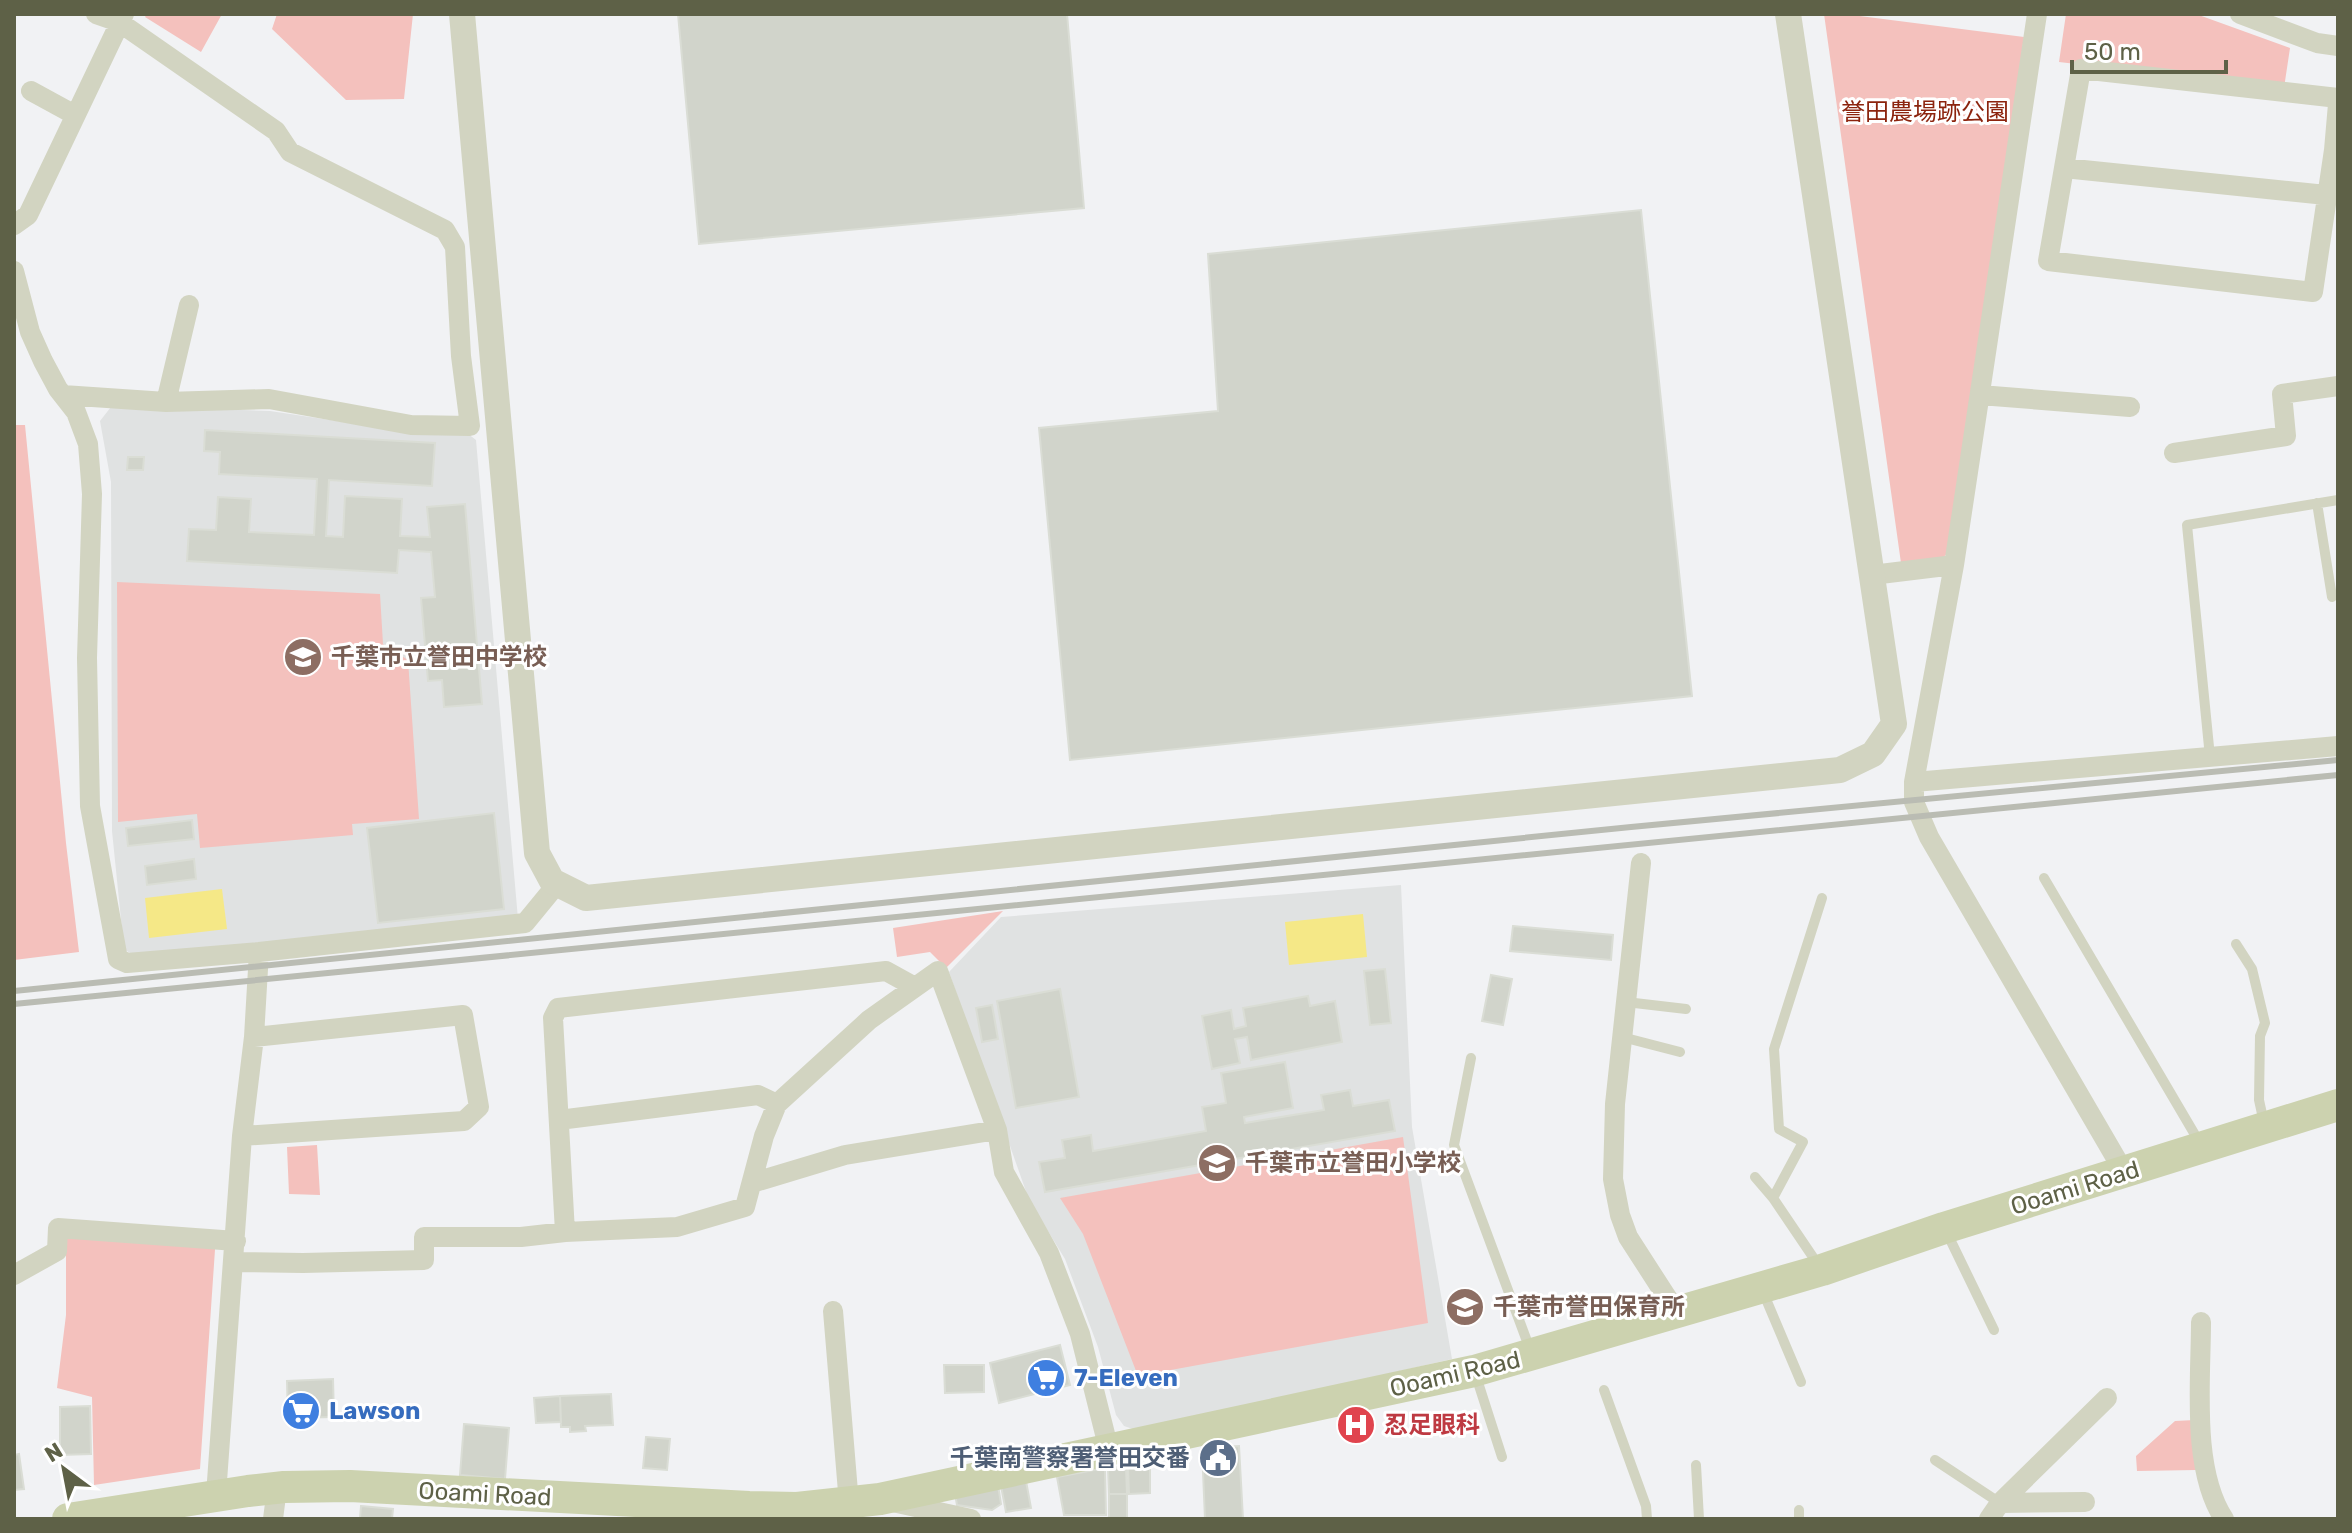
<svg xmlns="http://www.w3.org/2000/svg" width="2352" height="1533" font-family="Rubik,'Noto Sans JP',sans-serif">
  <rect width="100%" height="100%" fill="#f1f2f4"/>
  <!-- education -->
  <path fill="#e0e2e2" d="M114,403L133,406L270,411L430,435L467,433L476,440L518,919L136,957L124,949L112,831L111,482L100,421Z
    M1401,885L1412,1127L1452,1359L1139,1431L1124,1426L1116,1415L1098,1347L1065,1259L1029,1200L949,972L1001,917Z"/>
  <!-- green -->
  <path fill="#f4c1bd" d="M147,14H222L201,52L145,17Z
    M277,14H413L404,99L346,100L272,29Z
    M1824,14H1844L2024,37L1950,550L1943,558L1901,563Z
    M2066,14H2196L2290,48L2284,88L2059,62Z
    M14,425H25L66,843L79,952L14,960Z
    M117,582L380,594L383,644L408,660L419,819L352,824L353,835L200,848L197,814L118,822Z
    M1003,911L946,968L930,952L897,957L893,928Z
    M1403,1137L1428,1323L1138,1376L1083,1234L1060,1198Z
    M317,1145L320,1195L289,1194L287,1147Z
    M66,1235H216L200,1469L94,1485L92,1397L57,1388L66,1315Z
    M2195,1420L2196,1470L2137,1471L2136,1456L2175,1421Z"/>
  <!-- water -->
  <path fill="#f5e887" d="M222,889L227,929L149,938L145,898Z
    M1363,914L1367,957L1289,965L1285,922Z"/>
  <!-- building -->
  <path fill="#d1d4cb" stroke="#daddd5" stroke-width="2" d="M678,14H1067L1084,208L699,244Z
    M1641,210L1692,696L1070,760L1039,428L1218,411L1208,254Z
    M205,430L435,443L432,486L329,480L326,536L343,537L345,496L402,499L400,536L430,537L427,507L465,504L482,704L444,707L442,680L428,681L421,598L435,597L431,552L399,550L397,573L187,561L189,529L216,530L218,497L251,499L249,532L314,535L317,479L219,474L220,452L204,451Z
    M128,457H144L143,470H127Z
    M494,813L504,909L378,923L367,828Z
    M192,820L194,839L128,846L126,828Z
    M194,859L196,879L147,885L145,866Z
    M1513,926L1613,935L1611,960L1510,951Z
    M1385,969L1391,1023L1370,1025L1364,971Z
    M1491,975L1512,979L1503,1025L1482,1021Z
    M1060,989L1079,1097L1016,1108L997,1001Z
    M1308,996L1310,1006L1335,1001L1342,1042L1251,1060L1247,1037L1235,1039L1240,1063L1212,1069L1202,1016L1231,1010L1234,1029L1246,1026L1243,1008Z
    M992,1005L998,1039L982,1042L976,1008Z
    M1285,1062L1293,1108L1244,1117L1245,1123L1324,1110L1321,1095L1350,1090L1353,1106L1389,1100L1395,1131L1045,1192L1039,1162L1065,1158L1062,1140L1091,1135L1093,1151L1206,1131L1202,1107L1226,1103L1221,1073Z
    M1060,1345L1070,1385L999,1403L990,1363Z
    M944,1365H984V1392L945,1393Z
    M333,1379L334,1417L288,1418L287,1381Z
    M611,1394L613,1425L585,1426L586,1431L570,1432V1427H561L560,1396Z
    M560,1396L561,1422L536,1423L534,1398Z
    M90,1406L91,1454L60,1455V1407Z
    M464,1424L509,1428L505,1479L460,1475Z
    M646,1437L670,1439L667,1470L643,1468Z
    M1239,1446L1243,1519H1205L1202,1448Z
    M19,1454L24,1489L14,1490V1455Z
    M1150,1465V1493L1129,1494L1128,1466Z
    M1126,1467L1127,1494H1109L1108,1468Z
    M1105,1468L1106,1515H1064L1057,1477Z
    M1026,1481L1031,1508L1006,1512L1001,1486Z
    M998,1485L1001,1504L992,1510L957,1505L955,1494Z
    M1109,1494H1127V1519H1109Z
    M361,1506L393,1509L392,1519H360Z"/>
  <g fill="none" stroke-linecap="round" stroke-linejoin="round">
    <!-- service -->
    <path stroke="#d2d4c1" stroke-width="10" d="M2317,503L2332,597
      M2210,757L2187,525L2338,500
      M2044,878L2201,1145
      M2236,944L2252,969L2265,1023L2260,1036L2259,1100L2264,1123
      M1626,1002L1686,1009
      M1622,1037L1680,1052
      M1471,1058L1454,1145L1531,1352
      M1755,1177L1773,1198L1819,1266
      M1773,1198L1803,1142L1779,1129L1774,1049L1822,898
      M1946,1231L1994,1330
      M1763,1292L1801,1382
      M1475,1373L1502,1457
      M1604,1390L1646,1506L1647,1519
      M1935,1460L2000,1503
      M1696,1465L1699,1519
      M1799,1510V1519"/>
    <!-- minor -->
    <path stroke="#d2d4c1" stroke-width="20" d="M2037,14L1954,565L1914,782V802L1929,837L2124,1172
      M2240,14L2317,43L2338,46
      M31,91L75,115
      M2338,98L2081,69L2048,261L2313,292L2334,150L2338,104
      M2064,168L2326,195
      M14,225L28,215L124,14
      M14,271L30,332L43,361L58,389L76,412L88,444L92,494L87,658L90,806L118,959L127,963L259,952L525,923L557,884
      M63,395L166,402L269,399L411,425L470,426L461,356L455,247L445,230L290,152L276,131L119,22L96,14
      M1980,395L2130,407
      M166,402L189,305
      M2174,453L2286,436L2282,394L2338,386
      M1872,575L1954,565
      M1914,782L2338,746
      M1641,863L1615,1104L1613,1179L1620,1215L1628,1237L1677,1313
      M559,1120L758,1095L777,1104
      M242,1136L464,1121L479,1107L463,1015L254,1037
      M752,1183L845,1155L997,1130
      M565,1232L553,1018L558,1008L886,971L915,987
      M235,1262L303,1263L424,1260V1237H521L565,1232L677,1227L745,1207L764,1136L777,1104L869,1020L938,971L997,1130L1004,1172L1049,1253L1080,1334L1109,1450
      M14,1275L57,1251L58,1228L236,1241
      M833,1311L849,1504
      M2201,1322C2201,1381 2191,1469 2224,1519
      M216,1495L242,1136L254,1037L259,952
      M888,1501L971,1519
      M2000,1503L2085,1502
      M273,1519L277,1488
      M1989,1519L2000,1503L2107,1398"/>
    <!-- tertiary -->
    <path stroke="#d2d4c1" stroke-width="26" d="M462,14L537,853L552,881L586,898L1840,770L1873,754L1894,724L1788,14"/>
    <!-- primary -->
    <path stroke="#ccd2af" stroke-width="32" d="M68,1519L248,1491L284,1487L350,1486L749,1507L797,1508L880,1499L1474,1371L1822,1270L1944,1228L2338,1105"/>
    <!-- rail -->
    <path stroke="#babcb3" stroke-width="6" d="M14,991L1631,827L2338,760
      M14,1004L2338,775"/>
  </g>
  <!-- icons -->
  <defs>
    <symbol id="school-disc" viewBox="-11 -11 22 22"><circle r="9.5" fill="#8d6e63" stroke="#fff"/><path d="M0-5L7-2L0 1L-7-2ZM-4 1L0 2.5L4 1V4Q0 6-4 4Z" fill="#fff"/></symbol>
    <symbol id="supermarket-disc" viewBox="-11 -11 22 22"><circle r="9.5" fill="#3f7fe0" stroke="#fff"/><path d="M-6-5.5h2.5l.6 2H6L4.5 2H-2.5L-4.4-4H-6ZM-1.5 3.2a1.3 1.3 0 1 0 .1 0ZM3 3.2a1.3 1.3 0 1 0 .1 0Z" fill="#fff"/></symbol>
    <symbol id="hospital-disc" viewBox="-11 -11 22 22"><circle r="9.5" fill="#e0444e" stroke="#fff"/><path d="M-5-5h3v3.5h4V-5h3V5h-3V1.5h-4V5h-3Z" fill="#fff"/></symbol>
    <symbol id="civic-disc" viewBox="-11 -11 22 22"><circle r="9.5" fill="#5c6f8a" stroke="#fff"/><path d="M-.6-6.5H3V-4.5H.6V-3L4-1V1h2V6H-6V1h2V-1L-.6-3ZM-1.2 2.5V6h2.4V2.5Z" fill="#fff"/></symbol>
  </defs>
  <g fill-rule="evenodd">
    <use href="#school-disc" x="281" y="635" width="44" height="44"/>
    <use href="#school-disc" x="1195" y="1141" width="44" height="44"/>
    <use href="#school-disc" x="1443" y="1285" width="44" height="44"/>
    <use href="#supermarket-disc" x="1024" y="1356" width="44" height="44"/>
    <use href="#supermarket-disc" x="279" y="1389" width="44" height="44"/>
    <use href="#hospital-disc" x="1334" y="1403" width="44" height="44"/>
    <use href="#civic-disc" x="1196" y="1436" width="44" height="44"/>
  </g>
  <g text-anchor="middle" stroke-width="6" stroke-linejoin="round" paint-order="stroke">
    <!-- park labels -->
    <g font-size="24" fill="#8c240e" stroke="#fff">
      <text x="1925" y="120">誉田農場跡公園</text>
    </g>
    <!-- education labels -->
    <g font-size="24" font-weight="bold" fill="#785e54" stroke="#fff" text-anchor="start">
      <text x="331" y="665">千葉市立誉田中学校</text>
      <text x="1245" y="1171">千葉市立誉田小学校</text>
      <text x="1493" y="1315">千葉市誉田保育所</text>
    </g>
    <!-- street labels -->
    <g font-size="24" fill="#5e6147" stroke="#fff">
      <text transform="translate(2075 1188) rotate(-17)" y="8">Ooami Road</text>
      <text transform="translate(1455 1374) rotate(-13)" y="8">Ooami Road</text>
      <text transform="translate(485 1494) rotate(3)" y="8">Ooami Road</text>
    </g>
    <!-- shop labels -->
    <g font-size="24" font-weight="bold" fill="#366cbe" stroke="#fff" text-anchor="start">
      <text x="1074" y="1386">7-Eleven</text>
      <text x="329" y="1419">Lawson</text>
    </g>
    <!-- health labels -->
    <g font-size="24" font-weight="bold" fill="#be3a42" stroke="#fff" text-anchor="start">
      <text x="1384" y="1433">忍足眼科</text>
    </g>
    <!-- service labels -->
    <g font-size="24" font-weight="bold" fill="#4e5e75" stroke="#fff" text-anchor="end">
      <text x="1190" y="1466">千葉南警察署誉田交番</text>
    </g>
  </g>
  <!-- border -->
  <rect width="2352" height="1533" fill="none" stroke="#5e6147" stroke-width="32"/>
  <!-- north arrow -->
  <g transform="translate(64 1469) rotate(328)" stroke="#ffffff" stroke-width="6" paint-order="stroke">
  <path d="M0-6L14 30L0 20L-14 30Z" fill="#5e6147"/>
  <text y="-12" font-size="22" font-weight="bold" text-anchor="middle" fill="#5e6147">N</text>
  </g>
  <!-- scale -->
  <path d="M2072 60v12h154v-12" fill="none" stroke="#5e6147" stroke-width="4"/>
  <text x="2084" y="60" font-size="24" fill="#5e6147" stroke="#ffffff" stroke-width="6" paint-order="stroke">50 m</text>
</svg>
